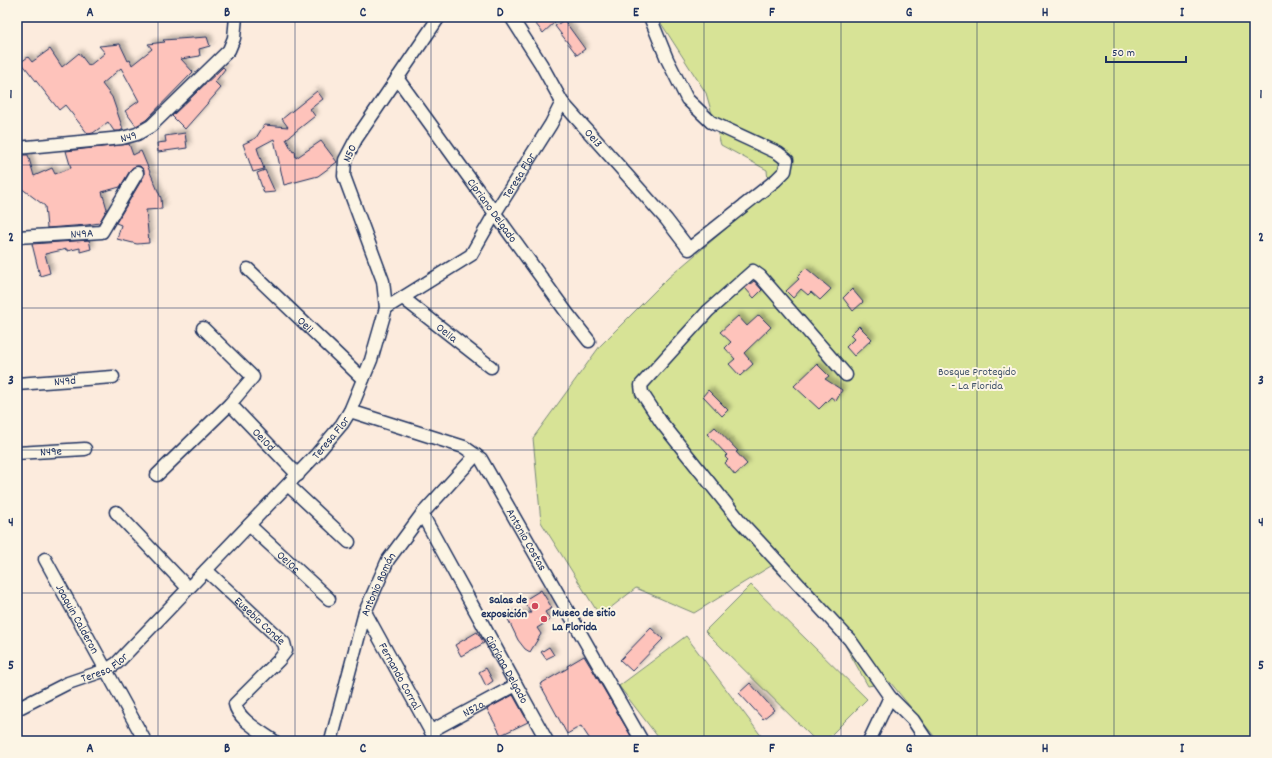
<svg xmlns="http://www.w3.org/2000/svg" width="1272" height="758" font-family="Dekko,sans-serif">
  <defs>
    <filter id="shadow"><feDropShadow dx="3.5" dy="-3.5" stdDeviation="2" flood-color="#0004"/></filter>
  </defs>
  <rect width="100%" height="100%" fill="#fcebdd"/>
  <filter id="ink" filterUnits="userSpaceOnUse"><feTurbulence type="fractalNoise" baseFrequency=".025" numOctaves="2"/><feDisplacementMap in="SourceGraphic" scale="8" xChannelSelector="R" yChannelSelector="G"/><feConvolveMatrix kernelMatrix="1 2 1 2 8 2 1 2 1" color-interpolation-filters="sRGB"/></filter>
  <g filter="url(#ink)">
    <!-- green -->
    <path fill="#d7e396" stroke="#79897a" d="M657,17H1255V741H938L890,682L868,686L841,638L771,566L694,613L636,588L600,616L541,522L533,438L600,346L668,278L769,192L767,170L721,145L706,93Z
      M751,585L867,699L825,741H816L705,631Z
      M686,636L765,741H661L619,686Z"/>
    <!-- building -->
    <path fill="#fec3bb" stroke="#1b2f5e" filter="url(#shadow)" d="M542,17H550L555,22L543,33L535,23Z
      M564,20L585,49L577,55L555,26Z
      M207,37L210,46L199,49L200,56L181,59L193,72L146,120L136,126L125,111L139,101L121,68L102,84L112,97L123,129L120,131H114L108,122L93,133L88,134L65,105L59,110L21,62L28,57L32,62L50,49L62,67L79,53L89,66L105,53L99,46L120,44L128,61L130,60L132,65L152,49L148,44L165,42L163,40Z
      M223,67L225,69L215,82L221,88L185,129L172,116Z
      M317,91L323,99L310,109L315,116L286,139L293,152L295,151L296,158L321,141L337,162L318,176L284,185L274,139L257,148L264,169L253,172L243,144L256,138L264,125L288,127L282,119Z
      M185,133L187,148L158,152L157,143L166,142L165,136Z
      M129,144L133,155L141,151L161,198L162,209L146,210L149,243L137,244L117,239L121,225L116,223L144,176V170L140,166H137L131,169L120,187L102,192L107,209L99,223L87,225L47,228L45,206L17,185V155H28L34,176L52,168L55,174L71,168L66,151Z
      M265,170L275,192L264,193L257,173Z
      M89,240L91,249L80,252V248L67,251V249L45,254L50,273L40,276L32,244Z
      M806,268L831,289L820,300L811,292L808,295L801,289L793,298L786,291L799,279L797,277Z
      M754,281L762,290L754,298L745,288Z
      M852,289L863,302L853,311L843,298Z
      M759,315L771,327L744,353L753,364L740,376L729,364L735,359L725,348L731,342L720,332L738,316L747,326Z
      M859,326L872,339L854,356L846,347L854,339L850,335Z
      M817,364L829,376L825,379L842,390L836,401L831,397L819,409L794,386Z
      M708,390L728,410L722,416L703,396Z
      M715,427L738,451L736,452L747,464L735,475L725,463L728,460L725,457L727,455L707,434Z
      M541,590L552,608L545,612L550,620L537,628L541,634L530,652L525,649L518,640L506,615L531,613L523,601Z
      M651,628L663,639L632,671L620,660Z
      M477,632L484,643L461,656L455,645Z
      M549,647L554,655L546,659L541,652Z
      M584,656L592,669L631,736L619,741H591L581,726L567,734L560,721L540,684L568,668L567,666Z
      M486,668L493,681L486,686L479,672Z
      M750,683L774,710L763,719L739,693Z
      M513,695L528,722L501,735L487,709Z"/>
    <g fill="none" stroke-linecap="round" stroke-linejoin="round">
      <defs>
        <g id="minor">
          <path id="s1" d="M511,17L541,64L562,102L666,219L689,249L776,180L785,171L787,160L778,153L711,122L687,99L667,59L650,17"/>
          <path id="s2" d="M397,78L567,313L589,341"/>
          <path id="s3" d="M17,148L122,138L137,134L151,126L229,50L234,38L236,17"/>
          <path id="s4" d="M17,237L102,232L137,173"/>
          <path id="s5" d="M248,269L363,379"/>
          <path id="s6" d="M403,298L491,367"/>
          <path id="s7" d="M386,308L471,255L495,213L551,124L562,102"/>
          <path d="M846,375L760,276L753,271L708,311L641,385L642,393L661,422L740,521L850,640L890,697L913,720L927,741"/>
          <path id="s8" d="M17,384L113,377"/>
          <path id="s9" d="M230,404L298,475"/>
          <path id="s10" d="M350,411L464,447L481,459L642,741"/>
          <path id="s11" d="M17,453L85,449"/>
          <path d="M157,475L230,404L253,377L203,328"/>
          <path d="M288,485L349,542"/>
          <path d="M116,512L188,588"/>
          <path id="s12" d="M422,514L547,741"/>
          <path id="s13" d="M249,525L329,599"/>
          <path id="s14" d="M45,559L145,741"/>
          <path id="s15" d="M206,570L284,643L286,651L279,660L235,704C238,720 262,732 274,741"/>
          <path id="s16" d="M365,612L436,741"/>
          <path id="s17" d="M17,709L68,683L106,670L117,663L315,456L342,424L350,411L371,360L386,308L383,281L344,176L345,160L356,139L439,17"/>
          <path id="s18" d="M431,731L516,685"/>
          <path id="s19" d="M331,741L365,612L388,560L422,514L476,455"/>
          <path d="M869,741L890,697"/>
        </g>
      </defs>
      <!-- minor casing -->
      <use href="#minor" stroke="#1b2f5e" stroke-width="15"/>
      <!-- minor -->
      <use href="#minor" stroke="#fcf5e5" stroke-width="12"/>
    </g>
  </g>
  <!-- grid -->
  <path fill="none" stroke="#1b2f5e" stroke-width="1" stroke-opacity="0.55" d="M158,17V741M295,17V741M431,17V741M568,17V741M704,17V741M841,17V741M977,17V741M1114,17V741M17,165H1255M17,308H1255M17,450H1255M17,593H1255"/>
  <!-- markers -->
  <g fill="#d1495b" stroke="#fcf5e5" stroke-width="1.5">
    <circle cx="535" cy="606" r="4"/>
    <circle cx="544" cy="619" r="4"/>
  </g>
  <g text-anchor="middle" stroke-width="4" stroke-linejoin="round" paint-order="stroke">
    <!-- street labels -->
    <g font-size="12" fill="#1b2f5e" stroke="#fcf5e5">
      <text dy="4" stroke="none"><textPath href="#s3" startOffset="112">N49</textPath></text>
      <text dy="4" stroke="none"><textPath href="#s1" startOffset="147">Oe13</textPath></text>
      <text transform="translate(349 153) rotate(-67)" y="4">N50</text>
      <text dy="4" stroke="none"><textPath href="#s7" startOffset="193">Teresa Flor</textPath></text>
      <text dy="4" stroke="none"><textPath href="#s2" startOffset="163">Cipriano Delgado</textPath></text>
      <text dy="4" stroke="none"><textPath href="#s4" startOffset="65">N49A</textPath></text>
      <text dy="4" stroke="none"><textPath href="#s5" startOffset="80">Oe11</textPath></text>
      <text dy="4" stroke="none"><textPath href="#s6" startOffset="56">Oe11a</textPath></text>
      <text dy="4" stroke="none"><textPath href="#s8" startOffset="48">N49d</textPath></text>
      <text dy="4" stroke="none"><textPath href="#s17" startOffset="421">Teresa Flor</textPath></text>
      <text dy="4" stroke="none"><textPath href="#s9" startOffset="49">Oe10d</textPath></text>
      <text dy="4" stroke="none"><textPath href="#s11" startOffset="34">N49e</textPath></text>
      <text dy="4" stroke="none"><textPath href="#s10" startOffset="233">Antonio Costas</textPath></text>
      <text dy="4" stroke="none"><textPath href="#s13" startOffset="54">Oe10c</textPath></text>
      <text dy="4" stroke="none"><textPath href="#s19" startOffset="164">Antonio Román</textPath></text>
      <text dy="4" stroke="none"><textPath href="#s14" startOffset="68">Joaquin Calderon</textPath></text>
      <text dy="4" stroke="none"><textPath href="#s15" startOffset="74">Eusebio Conde</textPath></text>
      <text dy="4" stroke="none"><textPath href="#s17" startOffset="97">Teresa Flor</textPath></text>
      <text dy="4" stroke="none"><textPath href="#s12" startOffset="177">Cipriano Delgado</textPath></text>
      <text dy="4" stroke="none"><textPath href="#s16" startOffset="73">Fernando Corral</textPath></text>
      <text dy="4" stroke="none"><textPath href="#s18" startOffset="48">N52a</textPath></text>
    </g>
    <!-- park labels -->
    <g font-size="12" fill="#415369" stroke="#fcf5e5">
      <text x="977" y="375">Bosque Protegido<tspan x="977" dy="14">- La Florida</tspan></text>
    </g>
    <!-- poi labels -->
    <g font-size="12" font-weight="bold" fill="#1b2f5e" stroke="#fcf5e5" text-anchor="end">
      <text x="527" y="603">Salas de<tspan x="527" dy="14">exposición</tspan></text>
      <text x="552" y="616" text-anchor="start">Museo de sitio<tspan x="552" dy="14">La Florida</tspan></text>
    </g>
  </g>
  <!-- margin -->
  <rect width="1272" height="758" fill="none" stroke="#fcf5e5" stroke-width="44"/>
  <!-- scale -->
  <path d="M1106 56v6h80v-6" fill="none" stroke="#1b2f5e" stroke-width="2"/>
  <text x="1112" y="56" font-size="12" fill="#1b2f5e" stroke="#fcf5e5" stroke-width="3" paint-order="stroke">50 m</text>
  <rect x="22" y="22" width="1228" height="714" fill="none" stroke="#1b2f5e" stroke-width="1.5"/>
  <g font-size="13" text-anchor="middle" font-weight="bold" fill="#1b2f5e">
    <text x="90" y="16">A</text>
    <text x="227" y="16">B</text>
    <text x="363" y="16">C</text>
    <text x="500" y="16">D</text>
    <text x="636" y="16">E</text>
    <text x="772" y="16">F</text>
    <text x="909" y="16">G</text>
    <text x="1045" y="16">H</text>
    <text x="1182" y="16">I</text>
    <text x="11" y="98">1</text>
    <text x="1261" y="98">1</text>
    <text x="11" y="241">2</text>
    <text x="1261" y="241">2</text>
    <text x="11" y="384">3</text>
    <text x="1261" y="384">3</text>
    <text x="11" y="526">4</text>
    <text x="1261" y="526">4</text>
    <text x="11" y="669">5</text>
    <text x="1261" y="669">5</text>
    <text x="90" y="752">A</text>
    <text x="227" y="752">B</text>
    <text x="363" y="752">C</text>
    <text x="500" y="752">D</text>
    <text x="636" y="752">E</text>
    <text x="772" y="752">F</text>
    <text x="909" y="752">G</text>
    <text x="1045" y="752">H</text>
    <text x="1182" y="752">I</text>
  </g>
</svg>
